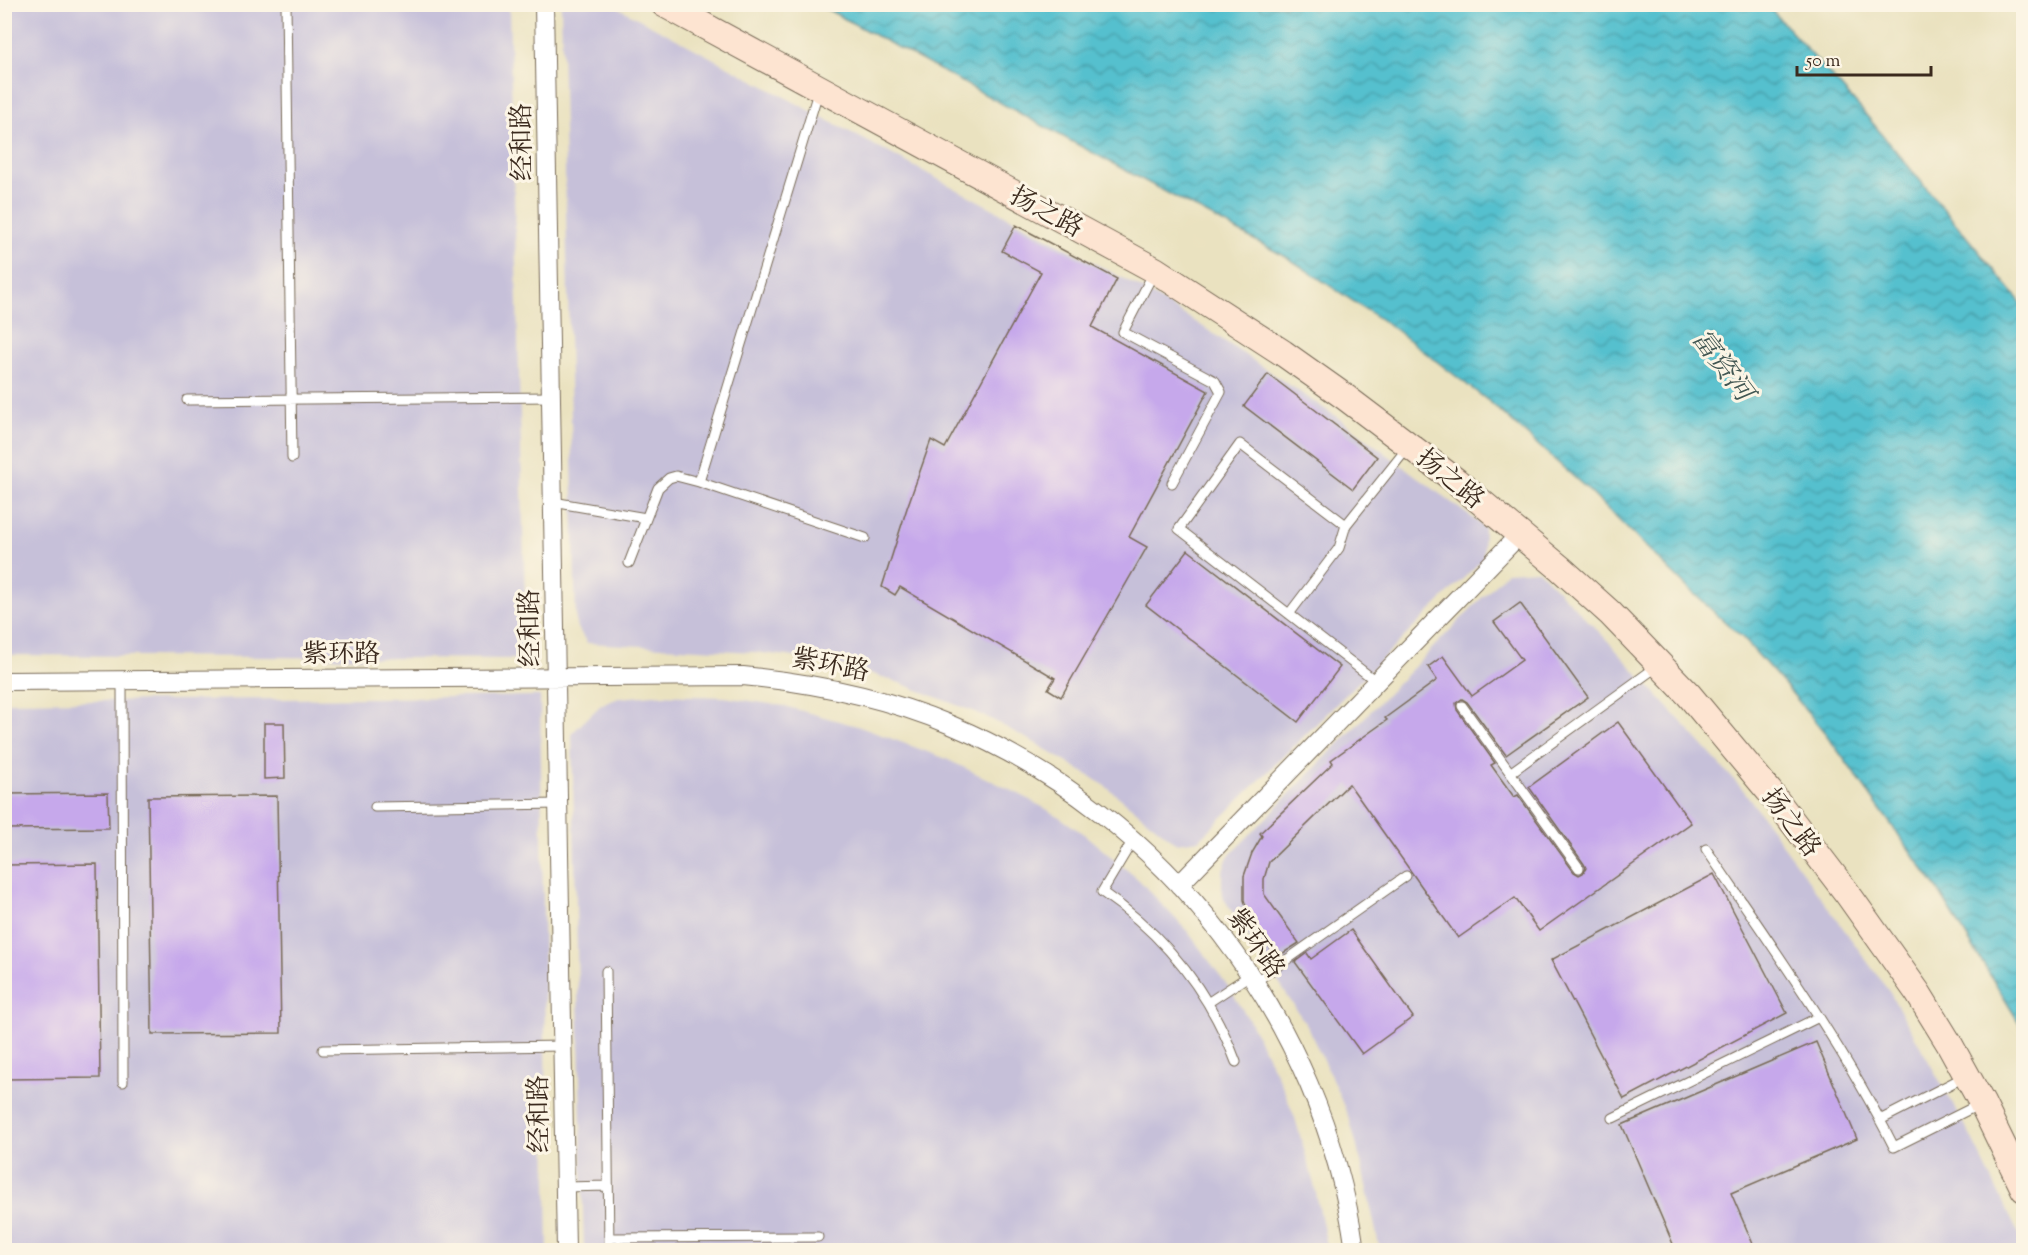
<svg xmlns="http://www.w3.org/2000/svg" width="2028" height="1255" font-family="'Sorts Mill Goudy','Noto Serif SC',serif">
  <defs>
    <pattern id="water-waves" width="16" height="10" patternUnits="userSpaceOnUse" patternTransform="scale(1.5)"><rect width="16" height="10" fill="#54c0ce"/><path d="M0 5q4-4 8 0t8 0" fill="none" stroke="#479ca7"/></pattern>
  </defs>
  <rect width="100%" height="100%" fill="#fcf5e5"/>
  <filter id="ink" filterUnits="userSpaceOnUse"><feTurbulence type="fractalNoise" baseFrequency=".0167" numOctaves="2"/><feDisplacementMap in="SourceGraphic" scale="12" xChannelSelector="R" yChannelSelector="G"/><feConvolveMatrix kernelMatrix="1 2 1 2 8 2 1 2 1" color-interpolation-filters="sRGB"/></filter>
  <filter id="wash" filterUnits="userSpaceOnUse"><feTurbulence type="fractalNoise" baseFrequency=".008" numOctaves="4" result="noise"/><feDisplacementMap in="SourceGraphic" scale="24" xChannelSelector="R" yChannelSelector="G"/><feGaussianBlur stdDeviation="1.35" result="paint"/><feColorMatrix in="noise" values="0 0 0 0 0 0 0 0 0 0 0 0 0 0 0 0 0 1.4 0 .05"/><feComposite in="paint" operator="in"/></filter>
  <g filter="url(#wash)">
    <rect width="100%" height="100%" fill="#eae2c0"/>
    <!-- industrial -->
    <path fill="#c6c0d9" d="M4,5H509L526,635L515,659L5,655Z
      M561,5H613L1137,286L1199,324L1344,422L1484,527L1483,559L1199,840L1176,843L1104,785L1035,743L985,716L900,683L855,668L788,656L754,652L587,643L576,625Z
      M1538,570L1606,639L1744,791L1890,993L1967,1129L2023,1243V1250H1380L1360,1158L1350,1121L1334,1083L1307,1026L1224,899L1222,890V873L1228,857L1507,572Z
      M654,695L724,697L784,706L857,726L944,758L1019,794L1055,814L1085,835L1139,880L1188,932L1230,989L1249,1020L1282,1085L1295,1118L1315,1188L1328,1250H584L572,733L601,705L619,698Z
      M540,696L548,1250H5L4,702Z"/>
    <!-- water -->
    <path fill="url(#water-waves)" stroke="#487576" stroke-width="1.5" d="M819,5H1767L1861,109L2023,305V1029L1937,888L1826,734L1786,686L1743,638L1693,593L1584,486L1491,403L1392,327L1288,258Z"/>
    <g id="blocks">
      <!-- building -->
      <path fill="#c6a8eb" d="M1016,225L1117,279L1092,327L1208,391L1129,537L1147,547L1061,697L1048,689L1055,678L900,587L895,595L882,587L907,508L931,440L945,448L1041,272L1002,251Z
        M1268,374L1377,457L1353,489L1244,406Z
        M1188,550L1340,667L1298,722L1146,605Z
        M1520,603L1588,697L1506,755L1467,702L1462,699L1456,703L1457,710L1495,763L1491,765L1514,797L1518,795L1574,872L1579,875L1583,873L1586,868L1584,864L1529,787L1618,722L1691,823L1539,931L1515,898L1458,938L1349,784L1269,862L1264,879V894L1299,943L1277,957L1251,921L1244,900V876L1252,853L1262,836L1260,833L1333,763L1331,760L1387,720L1385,718L1437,680L1428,667L1443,656L1472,696L1522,660L1494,622Z
        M264,723H284L285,778L264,779Z
        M108,793L109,828L4,829V794Z
        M277,796L281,1033L152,1034L148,797Z
        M97,864L100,1078L4,1079V865Z
        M1714,874L1787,1013L1624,1099L1551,960Z
        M1351,930L1413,1017L1362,1054L1295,962L1307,953L1311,959Z
        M1816,1042L1857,1139L1731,1193L1756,1251H1676L1622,1125Z"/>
    </g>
  </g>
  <g filter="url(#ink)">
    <use href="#blocks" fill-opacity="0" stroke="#786a57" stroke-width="1.5"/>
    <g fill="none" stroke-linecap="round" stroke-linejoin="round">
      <defs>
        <path id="lane" d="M286,4L292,458
          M819,89L699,482L865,538
          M1154,272L1123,332L1215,381L1221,392L1172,483
          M187,400L551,397
          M553,502L646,518
          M1346,525L1240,444L1179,529L1377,682
          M629,563L658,488L669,478L676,476L699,482
          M1289,614L1339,548L1346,525L1409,446
          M122,680L123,1082
          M1462,706L1579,868
          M1510,773L1659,665
          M375,807L558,804
          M1133,840L1102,892C1165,935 1209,990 1236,1062
          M1706,849C1772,946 1841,1042 1894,1147L1980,1104
          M606,971L609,1250
          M1255,982L1406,876
          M1209,1002L1250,975
          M323,1050L562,1046
          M1613,1118L1819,1017
          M1880,1120L1966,1076
          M565,1187L608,1186
          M609,1238L818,1237"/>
        <path id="street" d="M544,4L566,1250
          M4,681L743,676C815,683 885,697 951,725C1166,815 1323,1020 1355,1250
          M1179,885L1520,534"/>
        <path id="secondary" d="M664,4L1155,270L1283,353L1345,397L1456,481L1560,568L1610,613L1689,695L1769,791L1847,893L1918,993L1950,1045L1982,1103L2024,1189"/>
      </defs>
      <!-- lane casing -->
      <use href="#lane" stroke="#786a57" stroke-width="11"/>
      <!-- street casing -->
      <use href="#street" stroke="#786a57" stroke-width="20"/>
      <!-- secondary casing -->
      <use href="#secondary" stroke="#786a57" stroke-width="28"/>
      <!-- lane -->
      <use href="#lane" stroke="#fff" stroke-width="9"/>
      <!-- street -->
      <use href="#street" stroke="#fff" stroke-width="18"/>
      <!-- secondary -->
      <use href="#secondary" stroke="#fde4d1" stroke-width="26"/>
    </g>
  </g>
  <g text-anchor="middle" stroke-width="6" stroke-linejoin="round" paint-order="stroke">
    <!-- street labels -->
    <g font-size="26" fill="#3b2a1e" stroke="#fcf5e5">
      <text transform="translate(521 142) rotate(-91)" y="9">经和路</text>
      <text transform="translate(1047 211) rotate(28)" y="9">扬之路</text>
      <text transform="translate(1451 478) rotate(39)" y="9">扬之路</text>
      <text transform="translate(529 628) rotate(-91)" y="9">经和路</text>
      <text x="341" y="662">紫环路</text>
      <text transform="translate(831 664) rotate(11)" y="9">紫环路</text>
      <text transform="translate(1792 822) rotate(53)" y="9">扬之路</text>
      <text transform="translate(1257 943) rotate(55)" y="9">紫环路</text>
      <text transform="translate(538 1114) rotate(-91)" y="9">经和路</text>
    </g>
    <!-- water labels -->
    <g font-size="27" font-style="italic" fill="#425753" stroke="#fcf5e5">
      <text transform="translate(1723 365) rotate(53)" y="9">富资河</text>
    </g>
  </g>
  <!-- margin -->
  <rect width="2028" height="1255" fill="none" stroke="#fcf5e5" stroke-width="24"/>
  <!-- scale -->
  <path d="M1797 66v9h134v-9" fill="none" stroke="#3b2a1e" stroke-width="3"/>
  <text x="1806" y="66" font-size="18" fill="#3b2a1e" stroke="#fcf5e5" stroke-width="4.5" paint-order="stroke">50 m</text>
</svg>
